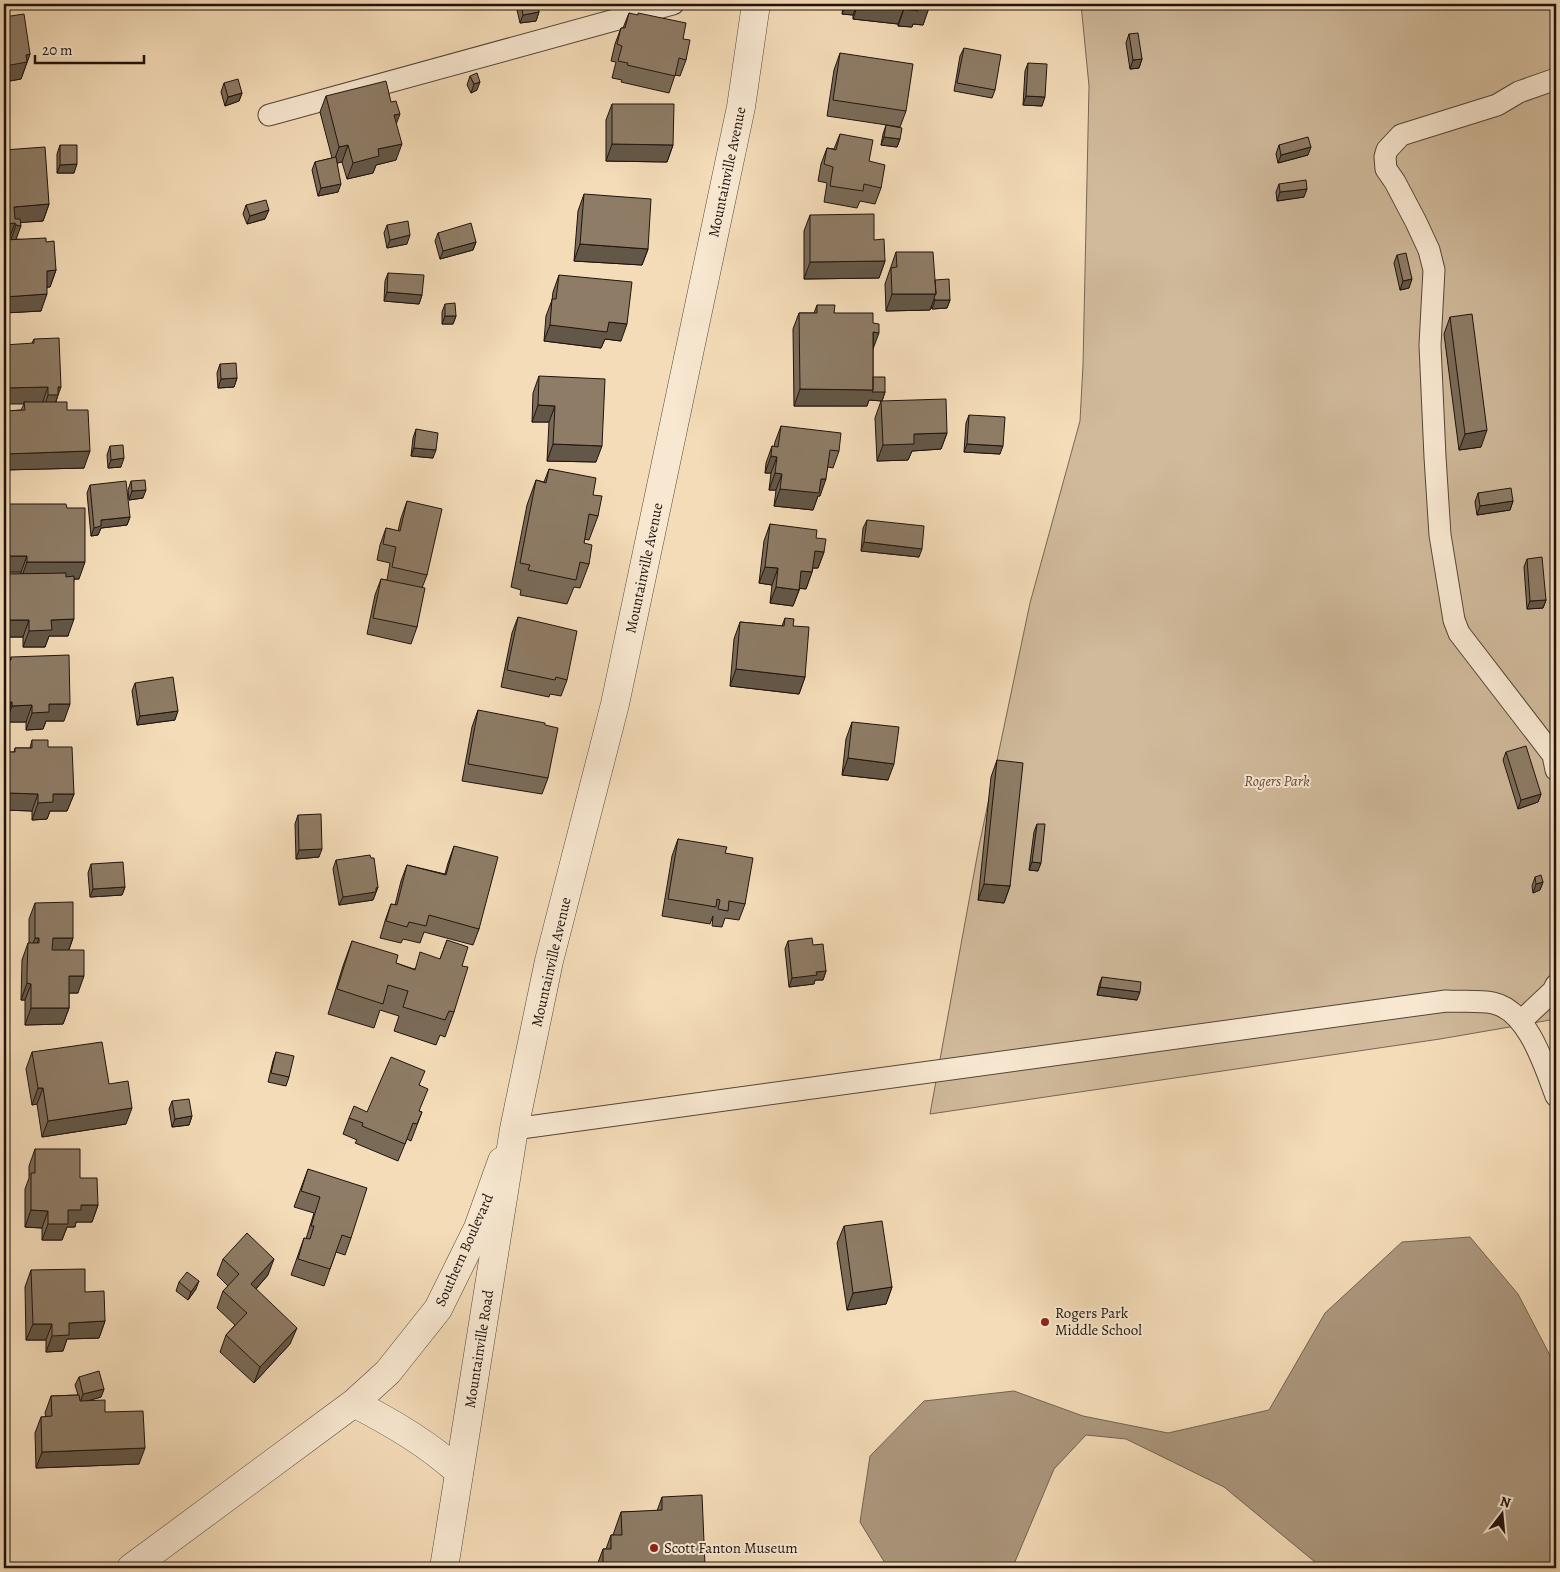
<svg xmlns="http://www.w3.org/2000/svg" width="1560" height="1572" font-family="Alegreya,serif">
  <rect width="100%" height="100%" fill="#f4dcb8"/>
  <filter id="stains"><feTurbulence type="fractalNoise" baseFrequency=".004" numOctaves="4"/><feColorMatrix values="0 0 0 0 .2 0 0 0 0 .09 0 0 0 0 .02 0 0 0 .5 -.17"/></filter>
  <radialGradient id="worn" r=".72"><stop offset=".6" stop-color="#630" stop-opacity="0"/><stop offset="1" stop-color="#630" stop-opacity=".3"/></radialGradient>
  <!-- green -->
  <path fill="#d0ba9b" stroke="#786654" d="M1081,4H1556V1019L1440,1039L930,1114L979,846L1030,603L1080,421L1083,365L1089,86Z"/>
  <!-- water -->
  <path fill="#ac987e" stroke="#746351" d="M1470,1237L1518,1294L1556,1367V1568H1318L1315,1562L1224,1487L1126,1439L1086,1435L1054,1469L1014,1564L1009,1568H888L860,1522L870,1456L924,1401L1014,1391L1083,1416L1168,1433L1269,1410L1325,1313L1402,1242Z"/>
  <g fill="none" stroke-linecap="round" stroke-linejoin="round">
    <defs>
      <path id="service" d="M1556,79L1519,92L1497,105L1401,135L1387,150L1385,157L1386,169L1395,182L1416,222L1429,250L1434,270L1430,345L1435,457L1440,535L1454,620L1459,633L1553,755L1556,770
        M269,115L673,4
        M1521,1021L1553,991L1556,985
        M514,1129L1446,1001C1461,1002 1478,1000 1493,1003C1528,1010 1545,1067 1556,1096"/>
      <path id="minor" d="M354,1403C392,1423 427,1443 459,1472
        M131,1568L354,1403L388,1372L438,1309L478,1228L502,1161"/>
      <path id="tertiary" d="M444,1568L514,1129L549,961L615,704L741,107L756,4"/>
    </defs>
    <!-- service casing -->
    <use href="#service" stroke="#544538" stroke-width="23"/>
    <!-- minor casing -->
    <use href="#minor" stroke="#544538" stroke-width="29"/>
    <!-- tertiary casing -->
    <use href="#tertiary" stroke="#544538" stroke-width="29"/>
    <!-- service -->
    <use href="#service" stroke="#f8e8d1" stroke-width="21"/>
    <!-- minor -->
    <use href="#minor" stroke="#f8e8d1" stroke-width="28"/>
    <!-- tertiary -->
    <use href="#tertiary" stroke="#f8e8d1" stroke-width="28"/>
  </g>
  <!-- wall -->
  <path fill="#7a6b58" stroke="#1f130e" d="M520,4H537L539,12L536,21L520,23L517,10Z
    M843,4H929L923,25L913,24L912,27L898,26V24L853,19V15L842,14Z
    M629,13L683,39L686,60L680,76L675,75L669,93L621,82L622,80L612,78L616,62L611,61L615,44L621,28H623Z
    M4,17L30,54L21,79L4,82Z
    M1129,34L1142,59L1139,68L1130,69L1126,43Z
    M964,48L995,90L992,98L954,91L960,56Z
    M840,53L906,111L900,127L827,116L834,70Z
    M1028,63L1042,106L1023,105L1025,71Z
    M470,76L477,90L471,93L467,85Z
    M224,83L242,93L239,101L225,106L221,92Z
    M326,96L396,123V160L376,165L373,173L347,179L342,162L337,163L338,192L318,196L312,170L315,162L332,158L320,112Z
    M612,104L673,145L667,162L606,161V120Z
    M886,125L900,139L897,147L881,145L883,134Z
    M840,134L869,161L881,188L875,204L860,201L857,208L824,202L827,183L818,181L821,164L827,148L834,149Z
    M60,145L74,173H57V154Z
    M1279,145L1308,155L1278,163L1276,154Z
    M4,150L49,204L43,221L21,222L16,239L46,242L56,270L50,287H47L41,311L4,313Z
    M1279,184L1304,197L1277,201L1276,192Z
    M584,194L648,249L642,265L574,261L578,211Z
    M246,205L265,219L247,224L243,214Z
    M810,215L874,240L885,261L879,278L804,279V231Z
    M387,225L407,244L387,248L384,233Z
    M438,233L476,242L473,250L440,259L435,241Z
    M896,252L935,280L950,300L947,308L932,309L931,306L930,310L886,311L885,284Z
    M1397,255L1409,288L1400,290L1394,263Z
    M388,273L422,295L419,304L384,301L385,281Z
    M559,275L621,341L605,339L601,348L544,341L546,316L552,300L553,292Z
    M445,304L456,316L453,324H442V312Z
    M817,305L834,313L873,323V377L885,392L882,401L869,400L867,406H794L793,329L799,313H814Z
    M1450,317L1481,447L1459,450L1444,334Z
    M34,339L58,394L56,402L67,410L84,468L4,470V415L5,411L21,410L24,404L32,343Z
    M220,364L237,378L234,387L218,388L217,373Z
    M539,376L596,462L547,461L549,422H532L533,393Z
    M881,401L947,433L941,449L912,451L908,460L877,461L875,418Z
    M969,415L1000,454L964,452L966,423Z
    M781,426L839,451L833,468L828,467L820,496H818L813,510L774,506L776,490H769L771,473H765L766,463L772,446L774,447L775,442Z
    M416,429L433,458L411,456L413,438Z
    M110,446L121,467L108,468L107,455Z
    M549,469L593,495L598,516L589,540L584,539V543L589,564L580,588L574,587L567,604L520,595L521,590L511,587L527,505L536,480L544,482Z
    M131,481L143,498L129,500L128,490Z
    M90,485L130,517L127,525L101,528L98,535L91,536L87,493Z
    M1478,493L1513,501L1510,510L1477,515L1475,502Z
    M407,501L427,575L422,588L417,627L411,644L367,634L375,595L381,579L387,580L390,563L377,560L380,545L386,528L398,531L401,518Z
    M7,504L79,579H74L68,636H49L45,647H23V637H4V578H7L8,574H21V572H4V507H6Z
    M867,520L919,557L861,551L863,528Z
    M770,524L816,538L824,552L818,568H813L812,572L806,589L800,588L793,606L770,603L772,585L759,583L764,541Z
    M1527,559L1546,600L1543,608L1527,609L1524,567Z
    M518,617L567,680L561,696L550,694L549,697L501,687L512,633Z
    M785,618L793,626L805,677L799,694L730,686L734,639L740,622L782,626Z
    M11,657L64,721H46L43,729L26,730V722H6V719H4V660H10Z
    M135,683L175,720L137,725L132,691Z
    M478,710L548,778L542,794L462,781L472,727Z
    M852,722L888,780L842,775L846,739Z
    M32,740L48,747L74,794L67,811H50L47,819L32,820V811L4,810V760L7,752H14L15,748H30Z
    M1506,752L1541,794L1538,802L1518,809L1503,760Z
    M997,760L1010,886L1004,903L978,900L991,777Z
    M298,815L319,857L296,859L295,824Z
    M1037,824L1038,871L1029,870L1034,832Z
    M678,839L725,853L745,904L739,920L725,918L722,927L712,926L713,916L710,924L662,916L672,856Z
    M454,846L479,929L473,945L424,932L420,943L403,939L401,943L380,938L385,921L391,904L395,905L401,881L407,865L445,874L448,863Z
    M336,860L378,887L373,900L339,905L333,869Z
    M91,864L125,887L122,895L90,897L88,873Z
    M1535,877L1543,882L1540,890L1533,893L1532,886Z
    M35,903L73,938L69,950L78,993H69V1008L63,1024L25,1025V1000H21L22,960L28,943H29V919Z
    M447,940L462,966L454,1012L445,1037L440,1035L436,1045L394,1031L399,1016L380,1010L374,1028L328,1014L343,966L352,941L396,963L414,969L440,959Z
    M788,941L813,945L826,971L823,980H815L814,984L789,987L785,949Z
    M1102,977L1137,1000L1097,995L1099,985Z
    M32,1052L109,1084L126,1124L42,1137L37,1104L32,1105L26,1069Z
    M276,1052L289,1077L286,1086L268,1082L273,1061Z
    M420,1085L419,1111L422,1112L411,1141L407,1139L398,1161L355,1143L357,1140L343,1134L349,1118L367,1112Z
    M172,1101L192,1116L189,1125L172,1127L169,1109Z
    M35,1149L80,1178L98,1205L92,1222H76L75,1227H67L62,1240H42V1228L25,1227V1189L29,1178V1166Z
    M308,1169L351,1238L345,1255L336,1252L324,1286L291,1275L304,1238L306,1239L314,1213L294,1207Z
    M844,1226L892,1287L886,1304L847,1310L837,1243Z
    M223,1259L268,1275L256,1289L290,1344L254,1383L220,1352L226,1335L235,1325L217,1308L223,1291L228,1286L217,1275Z
    M31,1270L85,1292L105,1321L99,1338L67,1339L63,1351L46,1352V1340H26L25,1287Z
    M179,1282L196,1289L188,1300L176,1291Z
    M79,1377L104,1389L101,1397L87,1401L105,1412L139,1464L36,1468L35,1433L41,1417H46L45,1413L51,1396L78,1395L75,1385Z
    M662,1497L705,1565L704,1568H596L603,1549H606L611,1535H613L621,1512L657,1511Z"/>
  <!-- shaded-wall -->
  <path fill="#635747" stroke="#1f130e" d="M846,4H857L853,15L842,14Z
    M858,4H869L904,8L898,24L853,19Z
    M918,8H929L923,25L913,24L912,27L898,26L904,9Z
    M539,12L536,21L520,23L523,15Z
    M30,54L21,79L4,82V70L5,66L26,55Z
    M1142,59L1139,68L1130,69L1133,60Z
    M480,82L477,90L471,93L474,84Z
    M242,93L239,101L225,106L228,97Z
    M1026,96L1045,97L1042,106L1023,105Z
    M400,114L394,130V115Z
    M884,137L900,139L897,147L881,145Z
    M402,144L396,160L376,165L373,173L347,179L353,163L378,149Z
    M612,144L673,145L667,162L606,161Z
    M348,145L342,162L333,164L339,147Z
    M1311,147L1308,155L1278,163L1281,155Z
    M77,164L74,173H57L60,165Z
    M341,184L338,192L318,196L321,188Z
    M1307,189L1304,197L1277,201L1280,192Z
    M49,204L43,221L15,223L9,239L4,240V224L14,207Z
    M269,210L265,219L247,224L250,216Z
    M16,225L21,226L15,242H10Z
    M410,235L407,244L387,248L390,240Z
    M476,242L473,250L440,259L443,251Z
    M580,244L648,249L642,265L574,261Z
    M885,261L879,278L804,279L810,262Z
    M56,270L50,287H41L47,271Z
    M1412,279L1409,288L1400,290L1403,281Z
    M387,292L422,295L419,304L384,301Z
    M47,294L41,311L4,313V297Z
    M892,294H936L930,310L886,311Z
    M935,300H950L947,308L932,309Z
    M445,316H456L453,324H442Z
    M609,322L627,324L621,341L605,339L601,348L544,341L550,325Z
    M873,332L879,333L873,349Z
    M237,378L234,387L218,388L221,379Z
    M48,387L42,404L24,402V404H4V388Z
    M58,387H61L52,412H42L48,395Z
    M800,389L873,390L885,392L882,401L869,400L867,406H794Z
    M538,405L555,406L549,422H532Z
    M1487,430L1481,447L1459,450L1465,434Z
    M947,433L941,449L912,451L908,460L877,461L883,445L914,434Z
    M553,444L602,446L596,462L547,461Z
    M967,444L1003,446L1000,454L964,452Z
    M414,448L436,450L433,458L411,456Z
    M90,451L84,468L4,470V454Z
    M771,456L777,457L771,473H765Z
    M124,458L121,467L108,468L111,460Z
    M775,473L782,474L776,490H769Z
    M821,479H826L820,496H818L813,510L774,506L780,489Z
    M146,490L143,498L129,500L132,491Z
    M1513,501L1510,510L1477,515L1480,506Z
    M130,517L127,525L101,528L98,535L91,536L94,528L101,520Z
    M864,542L922,549L919,557L861,551Z
    M815,551L824,552L818,568H809Z
    M8,556H27L21,572H4V567Z
    M27,562H85L79,579H21Z
    M765,567L778,568L772,585L759,583Z
    M801,571L812,572L806,589L795,588Z
    M776,587L799,590L793,606L770,603Z
    M1546,600L1543,608L1527,609L1530,601Z
    M74,619L68,636H49L45,647H23L29,631L51,620Z
    M4,620H29L23,637H4Z
    M736,669L805,677L799,694L730,686Z
    M5,702H12L6,719H4V707Z
    M49,704H70L64,721H46L43,729L26,730L32,713Z
    M32,705L26,722H6L12,706Z
    M178,711L175,720L137,725L140,716Z
    M848,758L894,764L888,780L842,775Z
    M8,793L38,794L32,811L4,810V804Z
    M53,794H74L67,811H50L47,819L32,820L38,803Z
    M1541,794L1538,802L1518,809L1521,800Z
    M322,849L319,857L296,859L299,850Z
    M1032,862L1041,863L1038,871L1029,870Z
    M1543,882L1540,890L1533,893L1536,884Z
    M984,884L1010,886L1004,903L978,900Z
    M125,887L122,895L90,897L93,889Z
    M378,887L373,900L339,905L343,897Z
    M35,938H39L33,955H29Z
    M53,938H73L67,954H47Z
    M826,971L823,980H815L814,984L789,987L792,978L816,972Z
    M69,976H84L78,993H63Z
    M27,983L31,984L25,1000H21Z
    M1100,987L1140,992L1137,1000L1097,995Z
    M31,1008H69L63,1024L25,1025Z
    M38,1088H43L37,1104L32,1105Z
    M132,1108L126,1124L42,1137L48,1121Z
    M192,1116L189,1125L172,1127L175,1119Z
    M81,1205H98L92,1222H76L75,1227H67L62,1240H42L48,1224L68,1210Z
    M31,1210L48,1211L42,1228L25,1227Z
    M274,1259L268,1275L245,1301L251,1284Z
    M199,1281L196,1289L188,1300L191,1292Z
    M892,1287L886,1304L847,1310L853,1293Z
    M105,1321L99,1338L67,1339L63,1351L46,1352L52,1336L69,1323Z
    M33,1324H52L46,1340H26Z
    M297,1328L290,1344L254,1383L260,1367Z
    M104,1389L101,1397L80,1403L83,1394Z
    M145,1448L139,1464L36,1468L42,1452Z
    M612,1565L611,1568H602L603,1566Z
    M681,1565H705L704,1568H680Z"/>
  <!-- building -->
  <path fill="#8e7c66" stroke="#1f130e" d="M521,4H537L539,12L523,15Z
    M869,4H929V8H918V11L904,9V8Z
    M629,13L638,15V13L686,23L683,39L690,40L686,60L679,58L675,76L627,65L628,63L618,61L622,46L617,44L621,28H625Z
    M24,14L30,54L26,55L27,62L5,66L4,58V17Z
    M1138,33L1142,59L1133,60L1129,34Z
    M964,48L1001,55L995,90L957,83Z
    M840,53L913,64L906,111L833,100Z
    M1028,63L1047,64L1045,97L1026,96Z
    M477,73L480,82L474,84L470,76Z
    M238,79L242,93L228,97L224,83Z
    M386,81L391,102L396,101L400,114L394,115L402,144L378,149L379,156L353,163L348,145L339,147L326,96Z
    M612,104H674L673,145L612,144Z
    M886,125L902,128L900,139L884,137Z
    M840,134L873,140L869,161L885,165L881,188L864,184L863,191L830,186L833,167L824,164L827,148L836,150Z
    M1308,137L1311,147L1281,155L1279,145Z
    M60,145H77V164L60,165Z
    M45,147L49,204L14,207L15,219H20L21,226L16,225L15,223L4,224V150Z
    M336,157L341,184L321,188L315,162Z
    M1306,180L1307,189L1280,192L1279,184Z
    M584,194L651,199L648,249L580,244Z
    M266,200L269,210L250,216L246,205Z
    M874,214V240L884,239L885,261L810,262V215Z
    M408,221L410,235L390,240L387,225Z
    M471,223L476,242L443,251L438,233Z
    M46,238V242L54,241L56,270L47,271V294L4,297V240Z
    M896,252H933L936,294H892L891,268L897,267Z
    M1406,253L1412,279L1403,281L1397,255Z
    M388,273L424,275L422,295L387,292Z
    M559,275L632,282L627,324L609,322L607,332L550,325L552,299H556Z
    M949,279L950,300H935L934,297L936,294L935,280Z
    M455,303L456,316H445V304Z
    M817,305H835L834,313H873V323L879,324V333L873,332V390L800,389L799,313H817Z
    M1472,314L1487,430L1465,434L1450,317Z
    M59,338L61,387H58V395H48V387L4,388V345L34,343V339Z
    M236,363L237,378L221,379L220,364Z
    M539,376L605,379L602,446L553,444L555,406L538,405Z
    M873,377H885V392H872L873,390Z
    M946,399L947,433L914,434V444L883,445L881,401Z
    M24,402H67V410H88L90,451L4,454V415H5V411L25,410Z
    M969,415L1005,417L1003,446L967,444Z
    M781,426L841,433L839,451L830,450L826,479H821L819,493L780,489L782,474L775,473L777,457L771,456L772,446L778,447Z
    M416,429L438,433L436,450L414,448Z
    M123,445L124,458L111,460L110,446Z
    M549,469L596,478L593,495L602,496L598,516L589,514L584,543L592,545L589,564L580,562L576,580L528,570L530,565L520,563L536,480L546,483Z
    M145,480L146,490L132,491L131,481Z
    M126,481L130,517L101,520V526L94,528L90,485Z
    M1511,488L1513,501L1480,506L1478,493Z
    M407,501L442,509L427,575L392,567L396,547L383,544L386,528L400,531Z
    M7,504H66L67,508H85V562H27V556H8L4,543V507H7Z
    M867,520L924,526L922,549L864,542Z
    M770,524L817,530L816,538L826,539L824,552L815,551L812,572L801,571L799,590L776,587L778,568L765,567Z
    M1542,557L1546,600L1530,601L1527,559Z
    M66,573V577L74,576V619L51,620L52,630L29,631V620H4V578H8V574Z
    M381,579L425,588L417,627L373,618Z
    M518,617L577,631L567,680L556,677L555,680L507,670Z
    M785,618L794,619L793,626L809,627L805,677L736,669L740,622L784,626Z
    M69,655L70,704H49V712L32,713V705L12,706V702H5L4,660H11V657Z
    M173,677L178,711L140,716L135,683Z
    M478,710L545,723V725L558,728L548,778L468,764Z
    M852,722L899,727L894,764L848,758Z
    M32,740H48V747H72L74,794H53V802L38,803V794L8,793L7,752H15V748H32Z
    M1526,746L1541,794L1521,800L1506,752Z
    M997,760L1023,763L1010,886L984,884Z
    M321,814L322,849L299,850L298,815Z
    M1037,824H1045L1041,863L1032,862Z
    M678,839L727,847L725,853L753,858L745,904L729,901L728,911L718,909L720,900L717,899L716,907L668,899Z
    M454,846L498,857L479,929L429,915L426,926L409,922L407,927L386,921L391,904L397,905L407,865L446,875Z
    M370,855L371,858H374L378,887L376,888V892L343,897L336,860Z
    M123,862L125,887L93,889L91,864Z
    M1541,875L1543,882L1536,884L1535,877Z
    M73,902V938H53L52,950H84V976H69V1008H31V984L27,983V973L28,943H39V938H35V903Z
    M812,938L813,945L823,944L826,971L816,972L817,975L792,978L788,941Z
    M447,940L468,947L462,966L468,967L454,1012L449,1011L445,1020L403,1007L408,991L388,985L383,1004L337,989L352,941L398,955L396,963L415,970L420,952L440,959Z
    M1102,977L1141,982L1140,992L1100,987Z
    M102,1042L109,1084L128,1081L132,1108L48,1121L43,1088H38L32,1052Z
    M276,1052L294,1056L289,1077L271,1073Z
    M391,1057L425,1071L419,1085L428,1089L419,1111L422,1112L417,1124L413,1123L405,1144L362,1126L363,1123L349,1118L354,1106L367,1112Z
    M189,1099L192,1116L175,1119L172,1101Z
    M35,1149H80V1178H97L98,1205H81V1210H68V1224H48V1211L31,1210V1173H35Z
    M308,1169L367,1188L351,1238L342,1235L330,1269L298,1259L304,1238L310,1239L314,1226H311L320,1197L301,1191Z
    M882,1221L892,1287L853,1293L844,1226Z
    M247,1233L274,1259L251,1284L297,1328L260,1367L226,1335L247,1313L223,1291L239,1274L223,1259Z
    M85,1269V1292L104,1291L105,1321L69,1323V1335L52,1336V1324H33L31,1270Z
    M187,1272L199,1281L191,1292L179,1282Z
    M99,1371L104,1389L83,1394L79,1377Z
    M79,1395L80,1401L105,1400V1412L143,1411L145,1448L42,1452L41,1417L52,1416L51,1396Z
    M702,1495L705,1565H681V1568H612V1565L603,1566V1549H611V1535H622L621,1512L662,1510V1497Z"/>
  <!-- markers -->
  <g fill="#8f2418" stroke="#f8e8d1" stroke-width="2">
    <circle cx="1045" cy="1322" r="5"/>
    <circle cx="654" cy="1548" r="5"/>
  </g>
  <g text-anchor="middle" stroke-width="4" stroke-linejoin="round" paint-order="stroke">
    <!-- street labels -->
    <g font-size="15" fill="#1f130e" stroke="#f8e8d1">
      <text transform="translate(727 172) rotate(-78)" y="5">Mountainville Avenue</text>
      <text transform="translate(644 568) rotate(-78)" y="5">Mountainville Avenue</text>
      <text transform="translate(551 962) rotate(-77)" y="5">Mountainville Avenue</text>
      <text transform="translate(464 1250) rotate(-66)" y="5">Southern Boulevard</text>
      <text transform="translate(479 1349) rotate(-81)" y="5">Mountainville Road</text>
    </g>
    <!-- park labels -->
    <g font-size="15" font-style="italic" fill="#5d4d3f" stroke="#f8e8d1">
      <text x="1277" y="786">Rogers Park</text>
    </g>
    <!-- poi labels -->
    <g font-size="15" fill="#1f130e" stroke="#f8e8d1" text-anchor="start">
      <text x="1055" y="1318">Rogers Park<tspan x="1055" dy="17">Middle School</tspan></text>
      <text x="664" y="1553">Scott Fanton Museum</text>
    </g>
  </g>
  <!-- margin -->
  <rect width="1560" height="1572" fill="none" stroke="#f4dcb8" stroke-width="20"/>
  <rect x="5" y="5" width="1550" height="1562" fill="none" stroke="#1f130e" stroke-width="2.5"/>
  <rect x="10" y="10" width="1540" height="1552" fill="none" stroke="#1f130e"/>
  <!-- north arrow -->
  <g transform="translate(1502 1514) rotate(16)" stroke="#f8e8d1" stroke-width="4" paint-order="stroke">
  <path d="M0-4L9 19L0 12L-9 19Z" fill="#1f130e"/>
  <text y="-8" font-size="14" font-weight="bold" text-anchor="middle" fill="#1f130e">N</text>
  </g>
  <!-- scale -->
  <path d="M35 55v8h109v-8" fill="none" stroke="#1f130e" stroke-width="2.5"/>
  <text x="42" y="55" font-size="15" fill="#1f130e" stroke="#f8e8d1" stroke-width="4" paint-order="stroke">20 m</text>
  <rect width="100%" height="100%" filter="url(#stains)"/>
  <rect width="100%" height="100%" fill="url(#worn)"/>
</svg>
